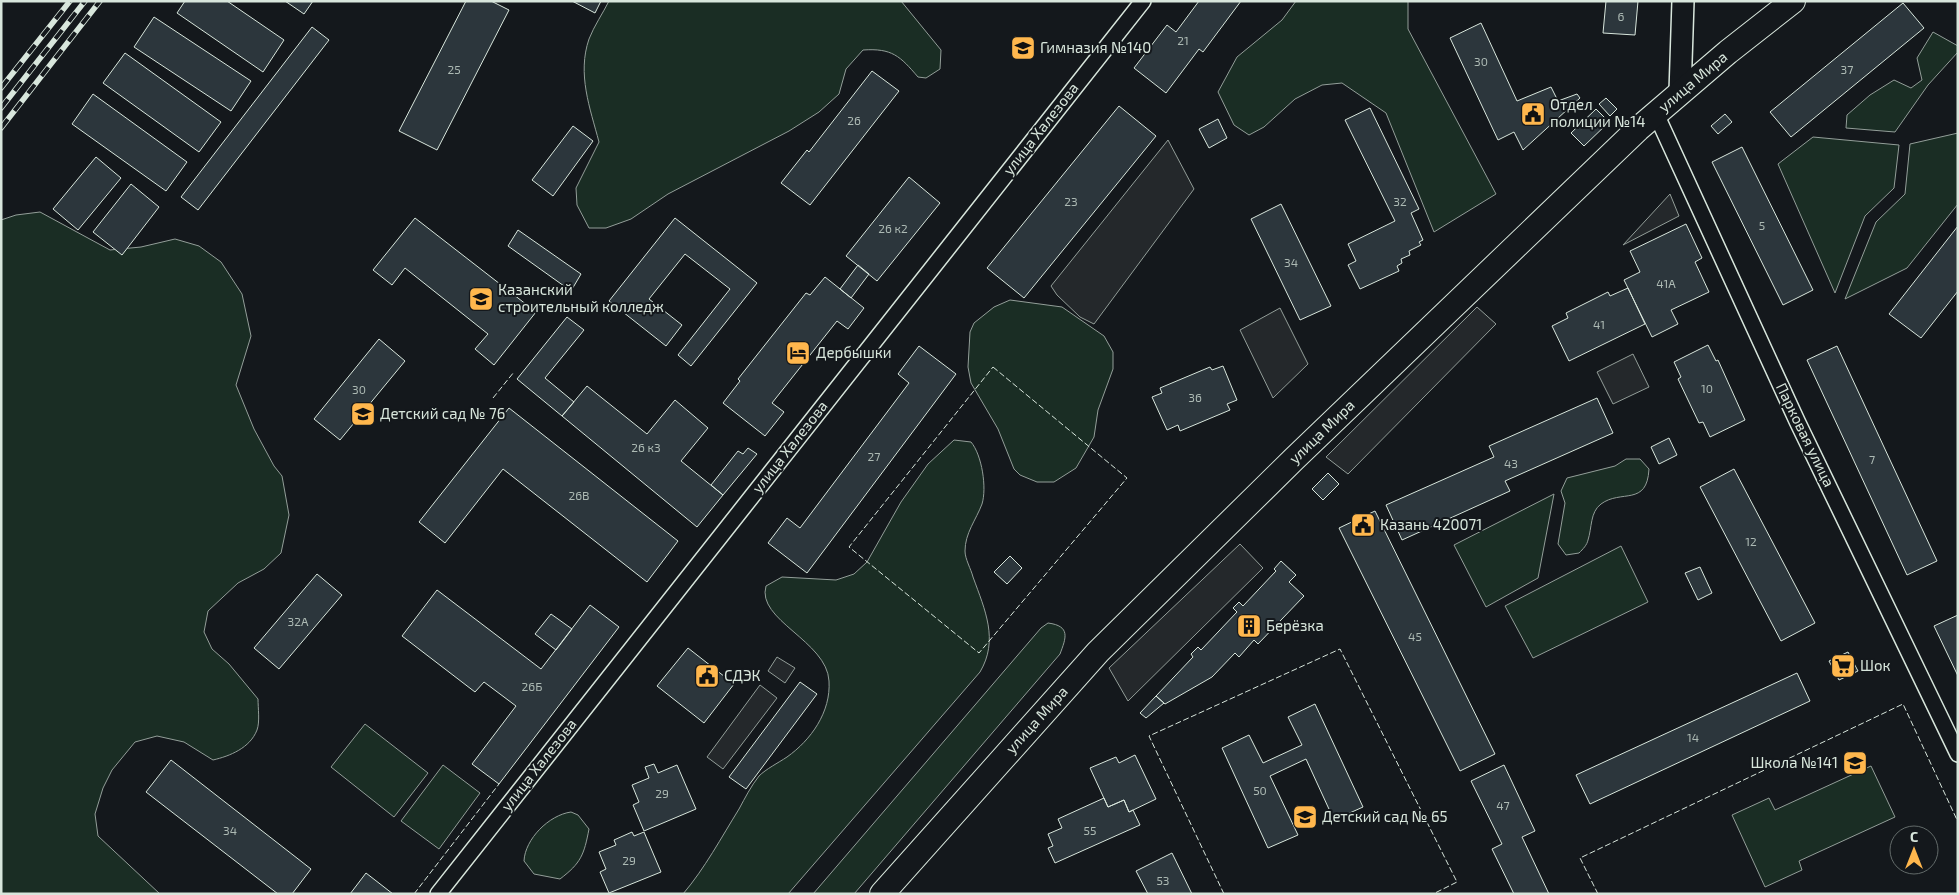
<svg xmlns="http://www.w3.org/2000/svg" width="1959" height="895" font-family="'Exo 2',sans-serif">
  <rect width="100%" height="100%" fill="#14181c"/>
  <!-- green -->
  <path fill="#1a2d24" stroke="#939e99" d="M609,1H901L941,50L940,69L926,78L918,77C900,56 892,48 863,50L846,69L839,94L819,112L789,131L668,194L631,219L606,228H589L577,205L576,188L599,142C590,108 577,74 589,39C594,26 603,13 609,1Z
    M1296,1H1408V29L1496,194L1434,232L1386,113L1342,83L1322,85L1295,99L1264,127L1249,135L1234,125L1218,92L1237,57L1282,20Z
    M1933,32L1958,46V52L1928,85L1895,132L1846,128L1847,115L1870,95L1894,80L1911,88L1922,80L1917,58Z
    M1958,133V204L1907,268L1845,299L1876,222L1905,194L1910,144Z
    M1813,137L1899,145L1894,188L1865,216L1835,293L1778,164Z
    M40,212L110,250L141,247L175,239L199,246L221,262L242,294L251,336L236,385L254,429L274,466L282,476L289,515L281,553L264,569L238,583L208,611L204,632L212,649L229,664L258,699C258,708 260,722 257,730C250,748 230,756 213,760L184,742L157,736L135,742L112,770L103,788L95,814L98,836L160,894H1V220L16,215Z
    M1010,300L1062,307L1104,336L1113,352V369L1098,410L1094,437L1076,468L1054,482H1037L1020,475L1014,469L998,429L971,383L968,367L970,332L974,323L994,307Z
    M954,440L971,442C982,455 987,488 982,504C976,520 965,533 965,551C965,559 971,569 973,577C985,610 999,640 980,672L788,894H683C705,868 721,838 739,809C745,798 751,786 759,776C766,769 778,763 787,757C811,740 831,712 829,681C827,641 756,620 766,586L782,577L836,580L854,574L867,562L901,502L928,464Z
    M1626,459H1640L1649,469C1647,507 1621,489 1601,504C1590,512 1592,528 1588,540C1587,545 1583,549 1579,553L1566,555L1558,544L1565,503L1561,491L1567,478L1615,466Z
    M1554,494L1538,578L1486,607L1454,545Z
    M1621,546L1648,602L1533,658L1505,606Z
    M1048,623C1071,626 1066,638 1060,654L854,894H813L1041,628Z
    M365,724L428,773L394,817L331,767Z
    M443,765L480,793L439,849L401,821Z
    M1871,766L1895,817L1799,861L1802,870L1765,887L1732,815L1769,798L1775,810Z
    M571,812L578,815L589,829C584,855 581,863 560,879L534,874L524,861C525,839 549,815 571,812Z"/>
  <!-- parking -->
  <path fill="#24282b" stroke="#939e99" d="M1168,140L1194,189L1094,324L1080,317L1057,295L1051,286Z
    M1670,194L1679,216L1623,245Z
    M1477,307L1496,324L1348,474L1326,457Z
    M1280,308L1308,364L1273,398L1240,330Z
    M1633,354L1649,387L1613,404L1597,372Z
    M1240,544L1263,568L1128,701L1109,668Z
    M777,657L795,668L785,683L768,671Z
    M760,685L777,698L723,769L707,757Z"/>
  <!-- building -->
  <path fill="#2c363c" stroke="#d8e6dc" d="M185,1H227L284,40L263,72L177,13Z
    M285,1H313L304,14Z
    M466,1H491L509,10L437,150L399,131Z
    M572,1H601L595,13Z
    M1199,1H1241L1203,52L1199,49L1166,93L1134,68L1167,25L1176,32Z
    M1606,1H1638L1635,35L1603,33Z
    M1903,3L1924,28L1791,137L1770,112Z
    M154,17L251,81L231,111L134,47Z
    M1481,23L1517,101L1551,87L1558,101L1577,94L1580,98L1523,150L1514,132L1498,140L1450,38Z
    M312,27L329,40L198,210L181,197Z
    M125,53L221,122L199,152L103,83Z
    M872,71L899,91L810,205L781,183L807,150L809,152Z
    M93,94L187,162L166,191L72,124Z
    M1606,98L1617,109L1610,116L1599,104Z
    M1119,106L1156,136L1024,298L987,268Z
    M1370,108L1419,209L1411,213L1423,240L1419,242L1421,245L1409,251L1410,255L1401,259L1402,263L1397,266L1399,271L1360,289L1348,265L1356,261L1348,244L1395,221L1345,120Z
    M1596,109L1609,122L1584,146L1571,133Z
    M1725,114L1732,122L1718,134L1711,126Z
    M1218,119L1227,138L1209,148L1199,129Z
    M573,126L593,141L553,196L532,180Z
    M1742,147L1813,290L1783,305L1712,162Z
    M96,157L121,178L78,230L53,209Z
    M909,177L940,203L877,281L846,256Z
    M131,184L159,207L122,255L93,232Z
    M1281,204L1331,306L1300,320L1251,219Z
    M415,218L536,312L494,365L475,349L488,334L405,268L392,285L373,270Z
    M675,218L757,283L691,366L678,355L730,289L685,254L649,299L682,325L666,346L609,301Z
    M1686,224L1702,258L1695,262L1709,292L1671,310L1678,324L1652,337L1624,280L1640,272L1630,251Z
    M1958,226V291L1921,338L1889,314Z
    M518,230L581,274L571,291L508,246Z
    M858,265L869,274L851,298L840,289Z
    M825,277L864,308L848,329L837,321L772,403L784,412L765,436L723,403L740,381L738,379L806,293L810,295Z
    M1628,288L1645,324L1569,361L1552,326L1568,318L1566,313L1608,292L1610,296Z
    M567,317L584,330L545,378L574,402L562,416L517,379Z
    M379,339L405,361L340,440L314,419Z
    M1708,345L1716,361L1718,360L1745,420L1710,437L1703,422L1699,423L1678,379L1681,377L1674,362Z
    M919,346L956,374L807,573L768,543L787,518L800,528L909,383L898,374Z
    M1837,346L1937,561L1907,575L1807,360Z
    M1223,366L1237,400L1227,404L1230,410L1180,431L1178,425L1167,430L1152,397L1162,393L1160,388L1210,367L1212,370Z
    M587,386L647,434L675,400L708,428L681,461L723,495L697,527L562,416Z
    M1597,398L1613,433L1505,481L1510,491L1402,540L1386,505L1494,457L1489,446Z
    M509,408L678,541L647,582L503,469L445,543L419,522Z
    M1669,438L1677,455L1659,464L1651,447Z
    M748,448L757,454L723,495L711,485L738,451L743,454Z
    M1734,469L1815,623L1781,641L1700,487Z
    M1328,473L1339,484L1323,500L1312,489Z
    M1375,511L1495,754L1460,771L1339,528Z
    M1010,556L1022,568L1007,584L994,572Z
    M1281,561L1296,575L1289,582L1304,596L1258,644L1254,640L1239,657L1235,653L1212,677L1165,704L1156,696L1193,657L1191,654L1198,647L1201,650L1237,612L1233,608L1239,602L1243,606L1276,571L1274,569Z
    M1700,567L1712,593L1698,600L1685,573Z
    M317,574L342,595L279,669L254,648Z
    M437,590L541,669L590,605L619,627L499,784L472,764L516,706L484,682L475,692L402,636Z
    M551,614L572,629L556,650L535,634Z
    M1958,615V676L1934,626Z
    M688,648L734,684L704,723L657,686Z
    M1848,652L1858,671L1839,680L1829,661Z
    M1797,673L1810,701L1590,804L1576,775Z
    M800,682L817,694L746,789L729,777Z
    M1156,696L1164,703L1146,718L1140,713Z
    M1315,704L1363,807L1334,820L1306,759L1270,776L1298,835L1268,848L1222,748L1249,735L1263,763L1302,745L1288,717Z
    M1135,755L1156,799L1129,812L1124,800L1108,807L1090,768L1116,757L1119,763Z
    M171,760L311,869L292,894H278L146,792Z
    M654,764L658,773L677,765L696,809L644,831L633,805L639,802L632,785L649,778L645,767Z
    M1504,765L1535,831L1522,837L1549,894H1514L1492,849L1502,844L1471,781Z
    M1104,798L1108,807L1124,800L1129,812L1133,810L1140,825L1055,863L1048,848L1053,846L1048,834L1062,828L1058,819Z
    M632,832L634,836L644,832L661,872L609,893L600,872L606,869L599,852L616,845L614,840Z
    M1172,853L1192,894H1148L1136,871Z
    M366,873L393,894H350Z"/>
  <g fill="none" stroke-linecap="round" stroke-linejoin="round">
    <defs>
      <path id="street" d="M1656,114L1797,421L1958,754
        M438,894L1143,1"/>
      <path id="secondary" d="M1680,92L1683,1"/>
      <path id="primary" d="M882,894L1098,652L1294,459L1638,129L1728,52L1793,1"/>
    </defs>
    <!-- street casing -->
    <use href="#street" stroke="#d8e6dc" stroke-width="18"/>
    <!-- secondary casing -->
    <use href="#secondary" stroke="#d8e6dc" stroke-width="24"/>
    <!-- primary casing -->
    <use href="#primary" stroke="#d8e6dc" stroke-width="26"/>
    <!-- street -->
    <use href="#street" stroke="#14181c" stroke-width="15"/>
    <!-- secondary -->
    <use href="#secondary" stroke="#14181c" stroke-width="21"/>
    <!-- primary -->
    <use href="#primary" stroke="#14181c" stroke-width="24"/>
    <defs>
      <path id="rail" d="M1,88L70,1
        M1,108L85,1
        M1,128L100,1"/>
    </defs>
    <!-- rail casing -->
    <use href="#rail" stroke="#d8e6dc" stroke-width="5.5"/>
    <!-- rail -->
    <use href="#rail" stroke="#14181c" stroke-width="4" stroke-dasharray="11" stroke-linecap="butt"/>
    <!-- fence -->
    <path stroke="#d8e6dc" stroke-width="1" stroke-dasharray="6 2.5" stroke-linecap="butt" d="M993,367L1127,478L979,653L849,547Z
      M493,398L514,372
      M414,894L499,784
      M1224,894L1149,736L1340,649L1457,882L1433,894
      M1598,894L1580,858L1903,704L1958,822"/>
  </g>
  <!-- icons -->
  <defs>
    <symbol id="school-square" viewBox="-11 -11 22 22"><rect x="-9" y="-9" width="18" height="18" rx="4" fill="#ffb74d" stroke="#14181c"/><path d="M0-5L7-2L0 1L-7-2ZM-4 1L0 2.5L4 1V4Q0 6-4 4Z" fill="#111"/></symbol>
    <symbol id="civic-square" viewBox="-11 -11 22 22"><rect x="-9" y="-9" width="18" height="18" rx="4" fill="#ffb74d" stroke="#14181c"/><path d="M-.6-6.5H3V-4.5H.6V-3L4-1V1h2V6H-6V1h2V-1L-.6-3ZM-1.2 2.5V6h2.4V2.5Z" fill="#111"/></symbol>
    <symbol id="university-square" viewBox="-11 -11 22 22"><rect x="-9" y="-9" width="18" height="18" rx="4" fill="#ffb74d" stroke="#14181c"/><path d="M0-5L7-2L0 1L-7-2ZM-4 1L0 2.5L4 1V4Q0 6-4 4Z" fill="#111"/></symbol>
    <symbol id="hotel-square" viewBox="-11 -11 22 22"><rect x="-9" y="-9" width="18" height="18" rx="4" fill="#ffb74d" stroke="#14181c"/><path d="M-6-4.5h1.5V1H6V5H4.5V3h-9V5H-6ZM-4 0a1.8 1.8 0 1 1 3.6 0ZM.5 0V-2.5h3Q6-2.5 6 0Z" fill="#111"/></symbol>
    <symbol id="building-square" viewBox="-11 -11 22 22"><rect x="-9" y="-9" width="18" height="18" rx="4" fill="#ffb74d" stroke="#14181c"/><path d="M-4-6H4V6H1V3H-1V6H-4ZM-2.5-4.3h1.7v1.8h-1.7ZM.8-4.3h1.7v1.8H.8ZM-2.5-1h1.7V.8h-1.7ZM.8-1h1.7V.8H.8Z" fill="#111"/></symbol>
    <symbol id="supermarket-square" viewBox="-11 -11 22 22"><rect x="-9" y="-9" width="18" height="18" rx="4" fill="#ffb74d" stroke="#14181c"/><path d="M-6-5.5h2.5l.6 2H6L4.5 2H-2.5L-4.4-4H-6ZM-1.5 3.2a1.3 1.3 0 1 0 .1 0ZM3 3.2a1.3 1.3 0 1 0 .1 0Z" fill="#111"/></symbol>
  </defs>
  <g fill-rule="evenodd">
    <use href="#school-square" x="1009" y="34" width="28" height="28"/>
    <use href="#civic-square" x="1519" y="100" width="28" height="28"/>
    <use href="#university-square" x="467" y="285" width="28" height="28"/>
    <use href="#hotel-square" x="784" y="339" width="28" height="28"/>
    <use href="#school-square" x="349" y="400" width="28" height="28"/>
    <use href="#civic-square" x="1349" y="511" width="28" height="28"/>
    <use href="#building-square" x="1235" y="612" width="28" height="28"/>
    <use href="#supermarket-square" x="1829" y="652" width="28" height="28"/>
    <use href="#civic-square" x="693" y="662" width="28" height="28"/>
    <use href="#school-square" x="1841" y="749" width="28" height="28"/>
    <use href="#school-square" x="1291" y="803" width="28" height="28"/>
  </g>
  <g text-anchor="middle" stroke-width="4" stroke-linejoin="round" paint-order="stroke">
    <!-- number labels -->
    <g font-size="12" fill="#adbab4">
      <text x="1621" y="21">6</text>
      <text x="1183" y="45">21</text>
      <text x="1481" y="66">30</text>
      <text x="454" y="74">25</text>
      <text x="1847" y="74">37</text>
      <text x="854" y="125">26</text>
      <text x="1071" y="206">23</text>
      <text x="1400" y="206">32</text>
      <text x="1762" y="230">5</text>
      <text x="893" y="233">26 к2</text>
      <text x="1291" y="267">34</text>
      <text x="1666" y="288">41А</text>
      <text x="1599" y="329">41</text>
      <text x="1707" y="393">10</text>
      <text x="359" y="394">30</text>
      <text x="1195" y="402">36</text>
      <text x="646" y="452">26 к3</text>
      <text x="874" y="461">27</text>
      <text x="1872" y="464">7</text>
      <text x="1511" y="468">43</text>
      <text x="579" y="500">26В</text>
      <text x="1751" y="546">12</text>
      <text x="298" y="626">32А</text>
      <text x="1415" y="641">45</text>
      <text x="532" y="691">26Б</text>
      <text x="1693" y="742">14</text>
      <text x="1260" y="795">50</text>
      <text x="662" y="798">29</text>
      <text x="1503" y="810">47</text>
      <text x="230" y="835">34</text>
      <text x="1090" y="835">55</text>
      <text x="629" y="865">29</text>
      <text x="1163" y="885">53</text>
    </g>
    <!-- poi labels -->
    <g font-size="15" fill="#d8e6dc" stroke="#14181c" text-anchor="start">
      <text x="1040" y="53">Гимназия №140</text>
      <text x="1550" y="110">Отдел<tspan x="1550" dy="17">полиции №14</tspan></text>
      <text x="498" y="295">Казанский<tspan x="498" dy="17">строительный колледж</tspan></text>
      <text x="816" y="358">Дербышки</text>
      <text x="380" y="419">Детский сад № 76</text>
      <text x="1380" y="530">Казань 420071</text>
      <text x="1266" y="631">Берёзка</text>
      <text x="1860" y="671">Шок</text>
      <text x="724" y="681">СДЭК</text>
      <text x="1838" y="768" text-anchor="end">Школа №141</text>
      <text x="1322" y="822">Детский сад № 65</text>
    </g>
    <!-- street labels -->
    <g font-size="15" fill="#d8e6dc" stroke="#14181c">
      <text transform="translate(1693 82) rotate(-40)" y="5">улица Мира</text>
      <text transform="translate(1041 129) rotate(-52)" y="5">улица Халезова</text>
      <text transform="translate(1322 432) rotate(-44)" y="5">улица Мира</text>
      <text transform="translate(1805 435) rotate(64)" y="5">Парковая улица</text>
      <text transform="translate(790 447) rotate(-52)" y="5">улица Халезова</text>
      <text transform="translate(1037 720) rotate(-48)" y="5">улица Мира</text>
      <text transform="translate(539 765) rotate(-52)" y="5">улица Халезова</text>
    </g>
  </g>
  <!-- border -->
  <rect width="1959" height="895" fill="none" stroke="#d8e6dc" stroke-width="5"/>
  <!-- north arrow -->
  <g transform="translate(1914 850)"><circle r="24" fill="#14181c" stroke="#626a69"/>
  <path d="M0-4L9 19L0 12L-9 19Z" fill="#ffb74d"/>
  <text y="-8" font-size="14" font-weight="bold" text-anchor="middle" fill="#d8e6dc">С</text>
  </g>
</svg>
